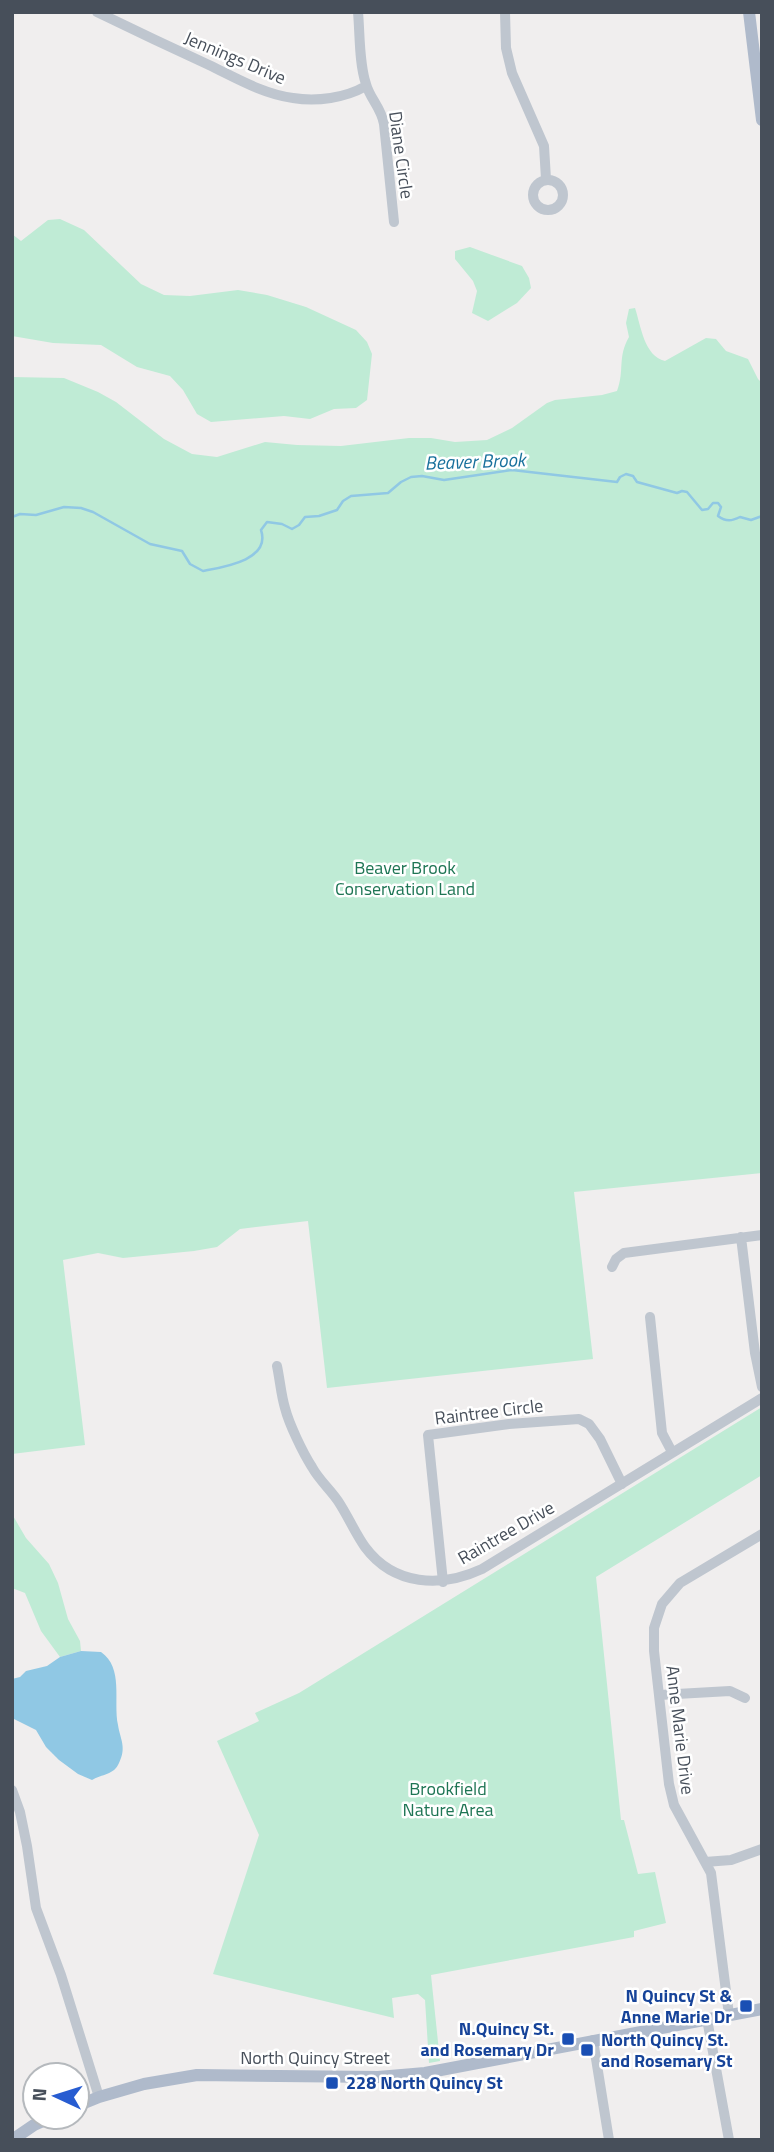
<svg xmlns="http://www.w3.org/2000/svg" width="774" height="2152" font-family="'Titillium Web',sans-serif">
  <rect width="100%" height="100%" fill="#f0eeee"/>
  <!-- green -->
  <path fill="#bfebd5" d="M60,219L84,230L141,284L164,295L190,296L238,290L267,295L306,307L356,330L367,342L372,354L367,400L356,408L334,409L310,419L284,416L211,422L197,414L183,390L170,376L137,367L101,345L53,343L12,336V234L21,241L48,220Z
    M470,247L522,266L529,278L531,288L517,303L488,321L472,313L477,291L473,281L455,259V251Z
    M635,308C641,326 644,356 665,361L706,338L716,339L726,351L748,359L758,379L762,383V1173L574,1192L593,1359L327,1388L308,1221L240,1229L217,1247L194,1251L123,1258L98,1253L63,1260L85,1445L12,1454V377L64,378L98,392L116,402L164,439L192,454L217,457L265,442L297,445L341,446L409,438H431L455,442L487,440L512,428L547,403L555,400L602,395L617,391C625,370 617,358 629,337L626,323L629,309Z
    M762,1407V1475L596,1577L621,1820H624L638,1874L655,1872L666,1923L634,1931V1937L431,1975L440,2061L429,2063L425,2000L418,1994L392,1998L394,2018L213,1974L259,1835L217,1741L259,1721L255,1713L299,1693Z
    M12,1514L26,1538L49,1564L58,1583L68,1619L80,1641L81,1651L60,1657L41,1631L25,1593L12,1588Z"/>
  <!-- water -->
  <path fill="#90c8e4" d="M81,1651L101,1652C124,1668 113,1701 118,1725C120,1739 127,1747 119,1763C114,1775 102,1774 92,1780L78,1774L59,1760L46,1747L36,1730L12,1718V1679L20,1677L26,1671L47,1666L60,1657Z"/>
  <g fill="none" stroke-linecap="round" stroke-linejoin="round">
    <!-- stream -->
    <path stroke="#90c8e4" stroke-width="2.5" d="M12,517L20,514L36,515L64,507L81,508L93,512L150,544L182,551L190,564L203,571C224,567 271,560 261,530L267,522L282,524L292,529L299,525L305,517L319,516L337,510L343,501L351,496L388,493L401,482L411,477L422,476L444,480L512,470L617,482L620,477L626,474L633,476L637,482L677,493L682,491L687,492L702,510L708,509L713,503H718L721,507L718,516C726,522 732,521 740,517L751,520L762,516"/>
    <!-- minor -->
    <path stroke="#bfc6cf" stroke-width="10" d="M97,12C134,30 172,48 209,65C236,78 263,94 293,98C317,102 345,98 366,86
      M358,12C360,34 359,64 366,84C370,99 381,107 384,124L394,222
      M505,12L506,48L512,73L544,146L546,179
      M533 195a15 15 0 1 1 30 0a15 15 0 1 1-30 0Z
      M741,1237L755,1353L762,1387
      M612,1267L616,1259L624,1253L762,1235
      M650,1317L662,1433L672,1452
      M277,1366C280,1380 281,1395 285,1408C289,1424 303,1453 312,1467C319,1480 330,1489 338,1501C348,1516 355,1533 365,1547C394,1586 441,1588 482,1569L762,1398
      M443,1582L428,1435L509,1424L579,1419L589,1424L600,1439L622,1484
      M659,1695L730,1691L745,1698
      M12,1790L20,1812L27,1846L36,1908L61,1975L99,2097
      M705,1862L731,1860L762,1849
      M729,2015L711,1873L674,1805L669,1784L654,1651V1628L662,1604L680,1583L762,1534
      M707,2019L729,2140
      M593,2040L609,2140"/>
    <!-- major -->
    <path stroke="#afbacb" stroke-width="12" d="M749,12L762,120
      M77,2106L99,2097L144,2084L197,2075L378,2077L425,2073L762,2009
      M12,2140L34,2125L52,2117"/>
  </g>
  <!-- markers -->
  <g fill="#1a4fb4" stroke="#fff" stroke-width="2.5">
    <rect x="739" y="1999" width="14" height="14" rx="3.5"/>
    <rect x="561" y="2032" width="14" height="14" rx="3.5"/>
    <rect x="580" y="2043" width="14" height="14" rx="3.5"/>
    <rect x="325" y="2076" width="14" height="14" rx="3.5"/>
  </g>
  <g text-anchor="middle" stroke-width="5" stroke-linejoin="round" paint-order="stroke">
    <!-- street labels -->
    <g font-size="18" fill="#474f5a" stroke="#fff">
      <text transform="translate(235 58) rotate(23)" y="6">Jennings Drive</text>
      <text transform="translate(401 155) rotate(82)" y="6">Diane Circle</text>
      <text transform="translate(489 1412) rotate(-7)" y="6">Raintree Circle</text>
      <text transform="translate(506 1533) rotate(-30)" y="6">Raintree Drive</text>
      <text transform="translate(680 1730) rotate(83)" y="6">Anne Marie Drive</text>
      <text x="315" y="2064">North Quincy Street</text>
    </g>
    <!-- park labels -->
    <g font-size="18" fill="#1e7554" stroke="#fff">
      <text x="405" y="874">Beaver Brook<tspan x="405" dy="21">Conservation Land</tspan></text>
      <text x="448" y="1795">Brookfield<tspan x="448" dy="21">Nature Area</tspan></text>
    </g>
    <!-- transit labels -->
    <g font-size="18" font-weight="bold" fill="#164399" stroke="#fff" text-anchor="end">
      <text x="732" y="2002">N Quincy St &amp;<tspan x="732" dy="21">Anne Marie Dr</tspan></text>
      <text x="554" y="2035">N.Quincy St.<tspan x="554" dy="21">and Rosemary Dr</tspan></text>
      <text x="601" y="2046" text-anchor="start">North Quincy St.<tspan x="601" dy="21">and Rosemary St</tspan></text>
      <text x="346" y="2089" text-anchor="start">228 North Quincy St</text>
    </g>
    <!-- water labels -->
    <g font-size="19" font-style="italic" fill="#18709c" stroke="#fff">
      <text transform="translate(475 461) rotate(-2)" y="7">Beaver Brook</text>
    </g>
  </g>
  <!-- border -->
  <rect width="774" height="2152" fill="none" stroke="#474f5a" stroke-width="28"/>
  <!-- north arrow -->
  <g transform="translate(56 2096) rotate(274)"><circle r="33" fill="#ffffff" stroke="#b5b9bd" stroke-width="2"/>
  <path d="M0-5L12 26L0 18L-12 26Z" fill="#275cd1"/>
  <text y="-10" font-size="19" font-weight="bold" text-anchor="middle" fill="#474f5a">N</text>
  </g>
</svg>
